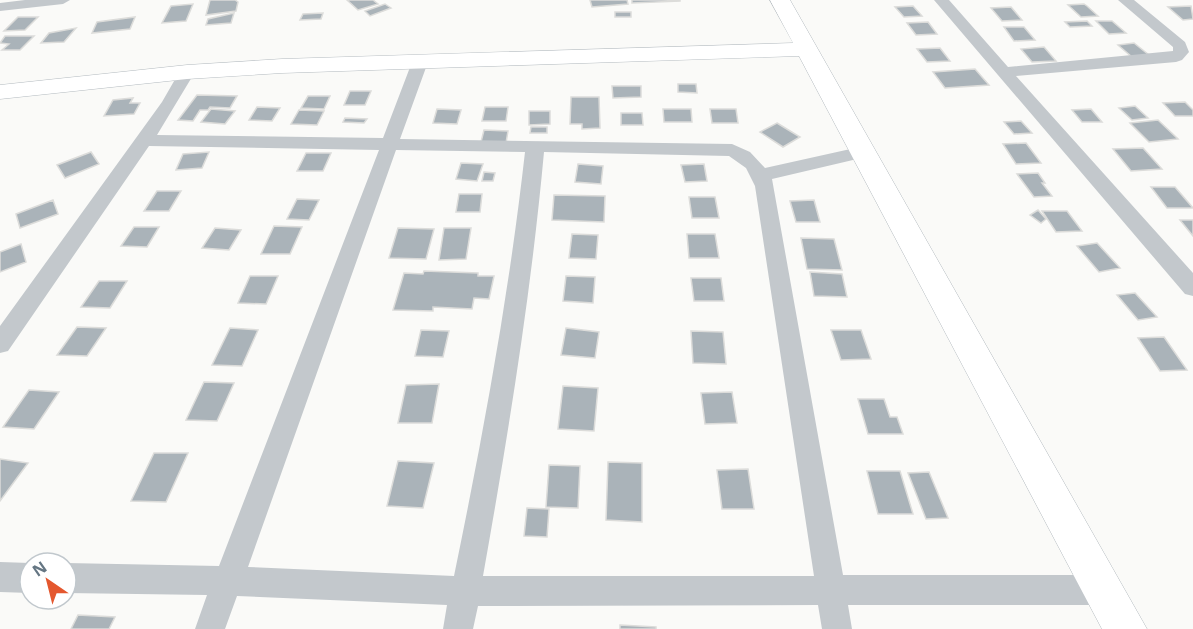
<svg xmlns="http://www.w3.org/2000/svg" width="1193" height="629" font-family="'Open Sans',sans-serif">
  <rect width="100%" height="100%" fill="#fafaf8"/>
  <!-- building -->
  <path fill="#aab3b9" stroke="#dcdcda" stroke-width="1.5" d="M210,0H235L238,2L236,11L206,15Z
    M347,0H373L378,4L358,10Z
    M590,0H627L628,4L592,7Z
    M632,0H680V1L632,3Z
    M193,4L186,21L162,23L171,6Z
    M385,4L391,8L370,16L365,11Z
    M1084,4L1087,6L1098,16L1081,17L1068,5Z
    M913,6L922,16L904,17L895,7Z
    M1191,6L1193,19L1183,20L1168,7Z
    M1011,7L1022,20L1002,21L991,8Z
    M615,12H631V17H615Z
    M234,13L231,23L206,25L208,19Z
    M323,13L321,19L300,20L303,14Z
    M18,17H38L25,30L4,31Z
    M135,17L130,29L92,33L97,22Z
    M1087,21L1092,26L1070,27L1065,22Z
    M1096,21H1112L1126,33L1109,34Z
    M928,22L937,34L916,35L907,23Z
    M1004,27H1024L1035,40L1014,41Z
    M76,28L64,42L41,43L49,33Z
    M5,36H34L20,50H2L9,44L0,43Z
    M1134,43L1149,55L1132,57L1118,45Z
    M1044,47L1056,61L1032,62L1021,49Z
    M940,48L950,61L927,62L917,49Z
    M975,69L989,85L945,88L933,72Z
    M678,84H696L697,93L678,92Z
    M612,86H641V97L613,98Z
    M350,91H371L365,105H344Z
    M197,95L237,96L230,108L210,107L208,110H200L193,121L178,120Z
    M308,96H330L324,109L301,108Z
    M571,97H599L600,128L582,129V124H570Z
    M133,98L130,103H140L134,114L104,116L113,100Z
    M1185,102L1193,110V116H1175L1163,103Z
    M1135,106L1148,118L1132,120L1119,108Z
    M257,107L280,108L272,121L249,120Z
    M485,107H508L506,121H482Z
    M211,109L235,111L225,124L201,122Z
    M437,109L461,110L457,124L433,123Z
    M663,109H691L692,122H664Z
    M710,109H736L738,123H712Z
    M1091,109L1102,122H1082L1072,110Z
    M299,110L324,111L317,125L291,124Z
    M529,111H550V124L529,125Z
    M621,113H642L643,125H621Z
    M345,118L367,119L364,123L343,122Z
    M1158,120L1178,139L1149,142L1130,123Z
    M1021,121L1032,133L1014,134L1004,122Z
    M777,123L800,137L783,147L760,132Z
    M531,127H547V133H530Z
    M484,130L508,131L506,143L481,142Z
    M1026,143L1041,163L1016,164L1003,144Z
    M1143,148L1162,169L1131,171L1113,149Z
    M91,152L99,164L65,178L57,165Z
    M209,152L202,168L176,170L183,154Z
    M306,153H331L323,171H297Z
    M461,163L483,164L477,181L456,179Z
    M578,164L603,166L601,184L575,182Z
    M704,164L707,181L685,182L681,165Z
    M484,172L495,173L493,181H482Z
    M1038,173L1045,183H1042L1052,196L1034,197L1017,174Z
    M1151,187H1175L1193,208H1167Z
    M157,191H181L169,211H144Z
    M459,194H482L480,212H456Z
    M554,195L605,196L604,222L552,220Z
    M689,197H715L719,218H692Z
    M297,199L319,200L309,220L287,219Z
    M53,200L58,214L20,228L16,214Z
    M814,200L820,222H796L790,201Z
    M1038,210L1046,219L1041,223L1030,215Z
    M1042,211H1067L1082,231L1056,232Z
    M1180,220H1193V236Z
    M274,226L302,227L290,254H261Z
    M134,227H159L147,247L121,246Z
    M215,228L241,230L229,250L202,248Z
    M398,228L434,229L426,259L389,258Z
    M444,228H471L466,259L439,260Z
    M572,234L598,235L596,259L569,258Z
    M687,234H715L719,258H689Z
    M801,238L834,239L842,270L807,269Z
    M1097,243L1120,268L1099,272L1077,246Z
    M21,244L26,262L0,272V252Z
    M424,271L478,273V276H494L489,299L474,298L472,309L433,307V311L393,310L404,273L423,274Z
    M810,272L842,274L847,297L814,296Z
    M250,276H278L266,304L238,303Z
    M566,276L595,277L593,303L563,301Z
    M691,278H721L724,301H694Z
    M99,281H127L110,308L81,307Z
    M1135,293L1157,317L1138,320L1117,295Z
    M77,327L106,328L87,356L57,355Z
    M230,328L258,330L242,366L212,365Z
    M566,328L599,332L595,358L561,355Z
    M421,330L449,331L443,357L415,356Z
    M831,330H861L871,359L841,360Z
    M691,331L723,332L726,364L693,363Z
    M1164,337L1187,370L1160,371L1138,338Z
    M204,382L234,383L217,421L186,420Z
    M439,384L432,423H398L406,385Z
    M563,386L598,388L594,431L558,429Z
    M29,390L59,392L34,429L3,427Z
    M732,392L737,423L705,424L701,393Z
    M858,399H884L890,417H897L903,434H868Z
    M154,453H188L166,502L131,501Z
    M0,459L28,463L0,501Z
    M398,461L434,463L423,508L387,506Z
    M608,462L642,463V522L606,520Z
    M549,465L580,466L578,508L546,507Z
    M748,469L754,509H722L717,470Z
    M867,471H900L913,514H878Z
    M929,472L948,518L926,519L908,473Z
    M527,508L549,509L547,537L524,536Z
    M78,615L115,617L109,629H71Z
    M620,625L656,627V629H620Z"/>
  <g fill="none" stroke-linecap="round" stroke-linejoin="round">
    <defs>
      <path id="secondary" d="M770,0H790L1147,629H1102L799,56L282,73L187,79L0,99V85L187,65L282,59L793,43Z"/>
    </defs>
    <!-- secondary casing -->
    <use href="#secondary" stroke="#b3babf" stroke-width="1"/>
    <!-- street -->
    <path fill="#c3c8cc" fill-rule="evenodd" d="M25,0H70L63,4L0,11V3Z
      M934,0H949L1008,67L1173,51V47L1118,0H1134L1185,42L1189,52L1182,60L1176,62L1016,76L1193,273V296L1185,294Z
      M420,57L428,62L400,139L732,144L750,152L765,168L864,146L870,148L873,152L870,156L772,179L843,575H1104L1115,579L1119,590L1115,601L1104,605H848L852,629H822L818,605L478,606L473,629H443L447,605L237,596L225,629H195L207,595L66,593V563L219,566L379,150L149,146L8,351L0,353V326L162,102L181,69L187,67L195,72L157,135L383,138L412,62ZM396,150L525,152C509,295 483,435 454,576L248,567ZM544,152L729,156L746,168L755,186L814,576H483C508,435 531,295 544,152Z
      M0,562L30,563V593L0,592Z"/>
    <!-- secondary -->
    <use href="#secondary" fill="#fff" fill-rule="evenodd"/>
  </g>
  <!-- north arrow -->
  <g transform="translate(48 581) rotate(325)"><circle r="28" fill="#ffffff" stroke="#c1c8cd" stroke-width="1.5"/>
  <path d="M0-4.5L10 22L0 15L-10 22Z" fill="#e4572e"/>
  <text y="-9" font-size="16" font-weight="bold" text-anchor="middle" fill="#657683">N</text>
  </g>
</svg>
